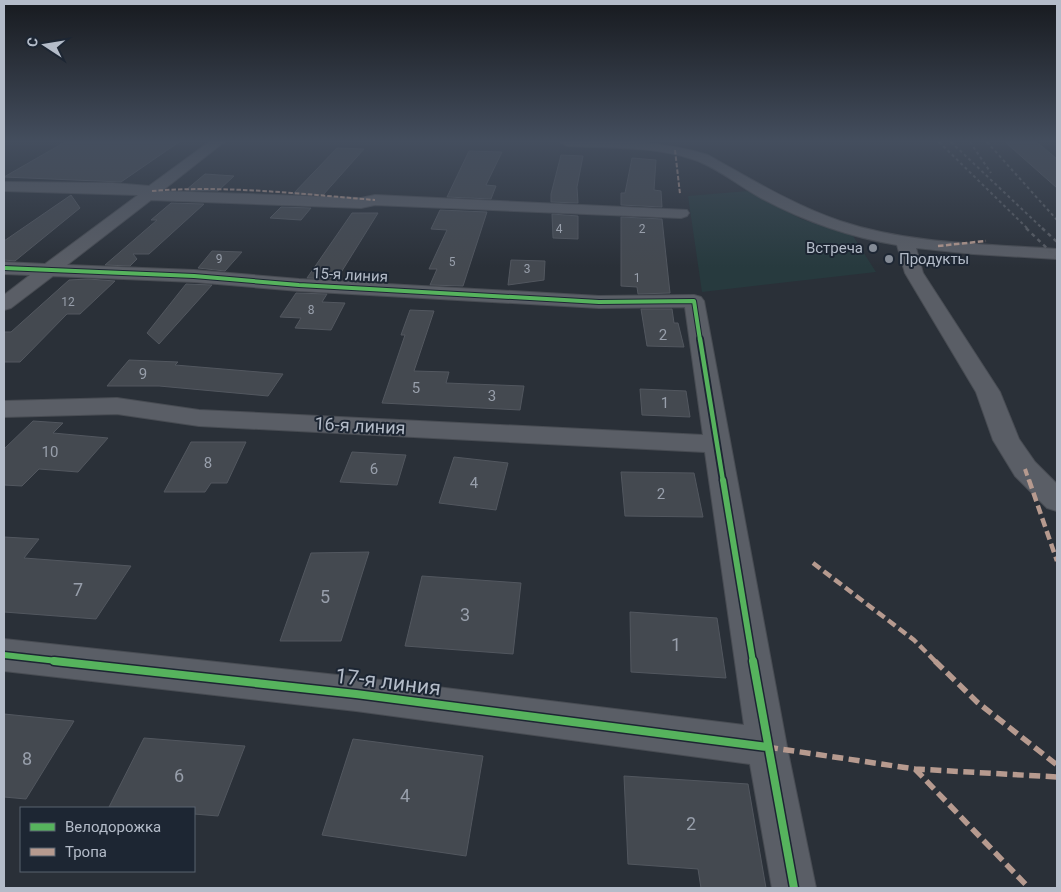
<svg xmlns="http://www.w3.org/2000/svg" width="1061" height="892" font-family="Roboto,sans-serif">
  <rect width="100%" height="100%" fill="#2a3038"/>
  <!-- green -->
  <path fill="#273a3e" d="M748,191L801,219L853,236L876,272L702,292L688,196Z"/>
  <!-- building -->
  <path fill="#444950" stroke="#52575f" d="M65,142H179L121,182L4,177Z
    M1005,142H1037L1057,159V188Z
    M337,148L364,149L323,195L293,194Z
    M469,151L502,152L486,185L496,186L491,199L447,197Z
    M561,155L583,156L577,187L578,203L551,202V194Z
    M632,158L656,160L654,190L661,191L662,207L621,205V193H625Z
    M205,174L234,176L218,191L186,190Z
    M71,195L80,208L15,261L4,260V241Z
    M171,203L204,204L149,254H133L137,259L130,266L105,265L157,220H151Z
    M281,207L311,208L301,220L270,218Z
    M440,210L487,212L463,286L430,285L437,269H429L447,230L431,229Z
    M352,213H378L337,279L307,278Z
    M552,214L578,216V239L553,238Z
    M621,217L662,219L670,293L638,294L637,287L621,286Z
    M212,251L242,252L225,271L198,268Z
    M511,260L545,261L544,280L508,285Z
    M88,279L115,281L80,314H67L20,362H4V332H11L69,280Z
    M186,284L212,285L159,344L147,333Z
    M296,293L327,294L322,302L345,303L331,330L295,328L301,318L280,317Z
    M641,309H672L674,323H678L684,347L647,346Z
    M410,310L434,311L414,371L449,372L446,383L524,386L520,410L382,403L405,335H401Z
    M129,360L178,362L175,365L283,374L268,396L159,386H107Z
    M640,389L686,391L690,417L642,415Z
    M33,421L63,423L53,433L108,438L78,472L39,469L22,486L4,485V449Z
    M191,442H246L227,483H211L205,492H164Z
    M352,452L406,455L397,485L340,482Z
    M454,457L508,463L496,510L439,503Z
    M621,472L694,473L703,517L625,516Z
    M4,537L39,539L24,558L131,566L96,619L4,612Z
    M369,552L341,641H280L311,553Z
    M422,576L521,583L513,654L405,646Z
    M630,612L717,618L726,678L631,672Z
    M4,714L74,721L26,799L4,797Z
    M144,738L245,746L218,816L194,814V808L109,807Z
    M353,739L483,756L466,856L322,835Z
    M624,776L748,784L766,888H701L698,869L628,864Z"/>
  <g fill="none" stroke-linecap="round" stroke-linejoin="round">
    <defs>
      <path id="minor" d="M209,142H224L162,191L361,198L375,195L687,210L689,213L687,216L681,218L375,205L361,208L151,200L67,265L194,270L299,279L599,296L694,295L701,297L704,301L787,747L816,888H772L750,764L356,711L4,671V639L356,677L744,725L705,452L199,426L117,414L4,417V401L117,398L199,410L703,435L685,307L599,308L299,291L194,282L53,276L11,308L4,310V295L30,275L4,274V262L45,264L138,195L4,191V182L113,183L149,186Z
        M560,142C610,140 660,140 708,155C751,179 793,205 840,221C909,244 985,244 1057,249V259L973,254L916,248L923,273L1000,392L1019,439L1035,462L1057,484V511L1047,508L1015,476L993,440L976,392L905,273L897,245C849,237 804,221 761,198C741,187 716,167 695,160C655,146 610,148 567,146Z"/>
    </defs>
    <!-- minor casing -->
    <use href="#minor" stroke="#484c53" stroke-width="2"/>
    <!-- minor -->
    <use href="#minor" fill="#5a5e66" fill-rule="evenodd"/>
    <!-- rail-far1 -->
    <path stroke="#595d64" stroke-width="2" stroke-dasharray="3 3" stroke-linecap="butt" d="M939,142L1028,229
      M951,142L1043,229
      M970,142L991,173
      M987,142L1057,220"/>
    <!-- rail -->
    <path stroke="#595d64" stroke-width="2.5" stroke-dasharray="4 4" stroke-linecap="butt" d="M1026,228L1057,258
      M1042,228L1057,242"/>
    <!-- quiet-far4 -->
    <path stroke="#b69a8f" stroke-width="2" stroke-dasharray="4.5 2" stroke-linecap="butt" d="M675,150L680,194
      M152,191C226,185 301,194 375,200"/>
    <!-- quiet-far3 -->
    <path stroke="#b69a8f" stroke-width="2.5" stroke-dasharray="5.5 2.5" stroke-linecap="butt" d="M938,246L986,241"/>
    <!-- quiet-far2 -->
    <path stroke="#b69a8f" stroke-width="4" stroke-dasharray="7 4" stroke-linecap="butt" d="M1025,469L1029,481"/>
    <!-- quiet-far1 -->
    <path stroke="#b69a8f" stroke-width="4.5" stroke-dasharray="9 4.5" stroke-linecap="butt" d="M1029,480L1057,561
      M813,563L914,640L936,662"/>
    <!-- quiet -->
    <path stroke="#b69a8f" stroke-width="5.5" stroke-dasharray="11 5.5" stroke-linecap="butt" d="M935,661L977,702L1057,765
      M767,747L915,769L1057,777
      M915,769L1029,888"/>
    <defs>
      <path id="cycleway-far3" d="M4,268L194,276L299,285L599,302L694,301L700,340"/>
      <path id="cycleway-far2" d="M700,339L723,481"/>
      <path id="cycleway-far1" d="M723,480L753,662
        M4,655L66,662"/>
      <path id="cycleway" d="M54,661L356,694L767,747
        M753,661L794,888"/>
    </defs>
    <!-- cycleway-far3 casing -->
    <use href="#cycleway-far3" stroke="#1d2633" stroke-width="6"/>
    <!-- cycleway-far2 casing -->
    <use href="#cycleway-far2" stroke="#1d2633" stroke-width="8"/>
    <!-- cycleway-far1 casing -->
    <use href="#cycleway-far1" stroke="#1d2633" stroke-width="9"/>
    <!-- cycleway casing -->
    <use href="#cycleway" stroke="#1d2633" stroke-width="11"/>
    <!-- cycleway-far3 -->
    <use href="#cycleway-far3" stroke="#56b35d" stroke-width="4"/>
    <!-- cycleway-far2 -->
    <use href="#cycleway-far2" stroke="#56b35d" stroke-width="4.5"/>
    <!-- cycleway-far1 -->
    <use href="#cycleway-far1" stroke="#56b35d" stroke-width="6"/>
    <!-- cycleway -->
    <use href="#cycleway" stroke="#56b35d" stroke-width="8"/>
  </g>
  <!-- sky -->
  <linearGradient id="sky" x2="0" y2="1"><stop stop-color="#171a1f"/><stop offset="0.53" stop-color="#444e5e"/><stop offset="1" stop-color="#444e5e" stop-opacity="0"/></linearGradient>
  <rect width="1061" height="267" fill="url(#sky)"/>
  <!-- markers -->
  <g fill="#848b96" stroke="#1d2633" stroke-width="2">
    <circle cx="873" cy="248" r="5"/>
    <circle cx="889" cy="259" r="5"/>
  </g>
  <g text-anchor="middle" stroke-width="4" stroke-linejoin="round" paint-order="stroke">
    <!-- far-number labels -->
    <g font-size="12" fill="#989fab">
      <text x="559" y="233">4</text>
      <text x="642" y="233">2</text>
      <text x="219" y="263">9</text>
      <text x="452" y="266">5</text>
      <text x="527" y="273">3</text>
      <text x="637" y="282">1</text>
      <text x="68" y="306">12</text>
      <text x="311" y="314">8</text>
    </g>
    <!-- far-poi labels -->
    <g font-size="15" fill="#b4bcc9" stroke="#1d2633" text-anchor="end">
      <text x="863" y="253">Встреча</text>
      <text x="899" y="264" text-anchor="start">Продукты</text>
    </g>
    <!-- far-street labels -->
    <g font-size="15" fill="#b4bcc9" stroke="#1d2633">
      <text transform="translate(350 275) rotate(3)" y="5">15-я линия</text>
    </g>
    <!-- number labels -->
    <g font-size="15" fill="#989fab">
      <text x="663" y="340">2</text>
      <text x="143" y="379">9</text>
      <text x="416" y="393">5</text>
      <text x="492" y="401">3</text>
      <text x="665" y="408">1</text>
      <text x="50" y="457">10</text>
      <text x="208" y="468">8</text>
      <text x="374" y="474">6</text>
      <text x="474" y="488">4</text>
      <text x="661" y="499">2</text>
    </g>
    <!-- street labels -->
    <g font-size="18" fill="#b4bcc9" stroke="#1d2633">
      <text transform="translate(360 426) rotate(3)" y="6">16-я линия</text>
    </g>
    <!-- near-number labels -->
    <g font-size="18" fill="#989fab">
      <text x="78" y="596">7</text>
      <text x="325" y="603">5</text>
      <text x="465" y="621">3</text>
      <text x="676" y="651">1</text>
      <text x="27" y="765">8</text>
      <text x="179" y="782">6</text>
      <text x="405" y="802">4</text>
      <text x="691" y="830">2</text>
    </g>
    <!-- near-street labels -->
    <g font-size="21" fill="#b4bcc9" stroke="#1d2633">
      <text transform="translate(388 682) rotate(7)" y="7">17-я линия</text>
    </g>
  </g>
  <!-- border -->
  <rect width="1061" height="892" fill="none" stroke="#b4bcc9" stroke-width="10"/>
  <!-- legend -->
  <rect x="20" y="807" width="175" height="65" fill="#1d2633" stroke="#59626f"/>
  <rect x="30" y="823" width="25" height="8" fill="#56b35d" stroke="#59626f"/>
  <text x="65" y="832" font-size="15" fill="#b4bcc9">Велодорожка</text>
  <rect x="30" y="848" width="25" height="8" fill="#b69a8f" stroke="#59626f"/>
  <text x="65" y="857" font-size="15" fill="#b4bcc9">Тропа</text>
  <!-- north arrow -->
  <g transform="translate(45 45) rotate(282)" stroke="#1d2633" stroke-width="4" paint-order="stroke">
  <path d="M0-4L9 19L0 12L-9 19Z" fill="#b4bcc9"/>
  <text y="-8" font-size="14" font-weight="bold" text-anchor="middle" fill="#b4bcc9">С</text>
  </g>
</svg>
